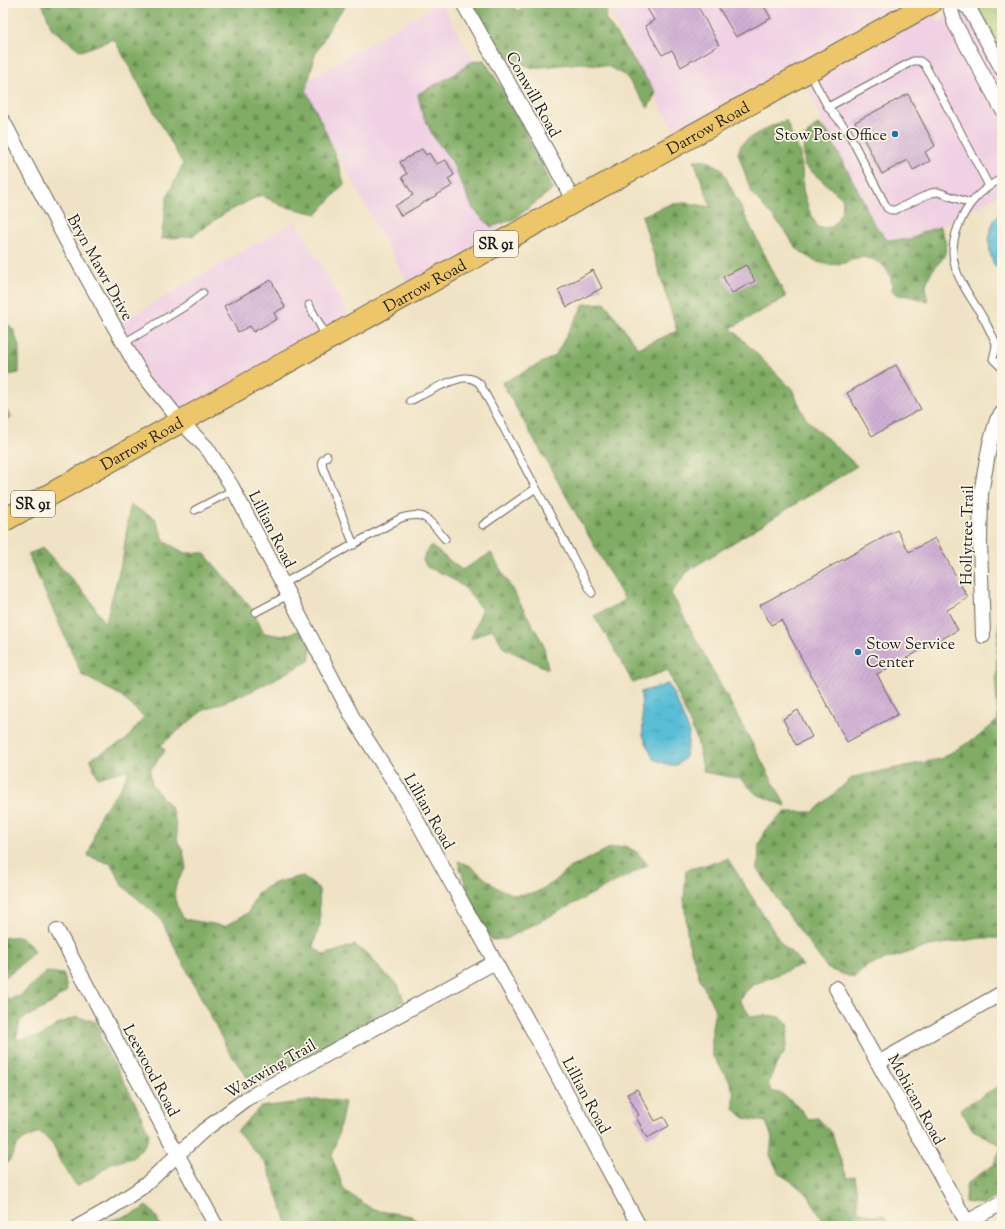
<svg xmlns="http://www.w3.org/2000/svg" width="1005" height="1229" font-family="'Sorts Mill Goudy',serif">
  <defs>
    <pattern id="forest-firs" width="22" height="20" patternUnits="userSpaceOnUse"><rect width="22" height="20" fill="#80ac65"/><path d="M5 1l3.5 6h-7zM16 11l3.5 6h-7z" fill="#688b52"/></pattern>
    <pattern id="park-crowns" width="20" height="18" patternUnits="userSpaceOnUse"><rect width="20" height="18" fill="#a1c873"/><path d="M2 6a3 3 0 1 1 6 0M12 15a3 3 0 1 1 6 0" fill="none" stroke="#8aab63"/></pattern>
    <pattern id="water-ripples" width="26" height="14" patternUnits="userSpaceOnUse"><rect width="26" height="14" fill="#58bdd6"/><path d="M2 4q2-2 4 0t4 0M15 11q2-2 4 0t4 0" fill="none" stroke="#4ca2b7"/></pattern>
    <pattern id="building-hatch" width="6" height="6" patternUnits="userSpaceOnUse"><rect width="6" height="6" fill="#d1afd5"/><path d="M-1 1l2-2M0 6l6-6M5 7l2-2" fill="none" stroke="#b396b6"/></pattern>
  </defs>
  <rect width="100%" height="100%" fill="#fcf5e5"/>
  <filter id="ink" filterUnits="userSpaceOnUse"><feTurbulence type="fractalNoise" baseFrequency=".025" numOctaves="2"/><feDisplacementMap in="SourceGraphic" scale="8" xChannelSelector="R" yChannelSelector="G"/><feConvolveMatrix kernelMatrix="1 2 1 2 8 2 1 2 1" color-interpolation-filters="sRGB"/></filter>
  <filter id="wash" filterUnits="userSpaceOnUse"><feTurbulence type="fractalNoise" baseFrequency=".012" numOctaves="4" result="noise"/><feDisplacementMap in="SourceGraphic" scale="16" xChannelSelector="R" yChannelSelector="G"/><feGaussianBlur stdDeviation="0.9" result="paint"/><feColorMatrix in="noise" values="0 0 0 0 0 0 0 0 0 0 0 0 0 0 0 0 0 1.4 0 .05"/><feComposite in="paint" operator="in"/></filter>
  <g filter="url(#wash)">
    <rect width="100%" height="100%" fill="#f0e3c5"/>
    <!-- built -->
    <path fill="#f0d0e4" d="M438,3H441L486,82L434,113L505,239L412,291L300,85Z
      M604,3H930L682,141L670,123Z
      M970,3H1002V193L940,227L922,232L910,240L887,241L872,221L864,202L827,131L803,79L929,6L938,22Z
      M295,221L354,323L181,422L114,326Z"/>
    <!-- forest -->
    <path fill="url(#forest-firs)" stroke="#4e6440" d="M42,3H348L334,20L315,55L306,90C321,121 336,151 344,184L317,214L282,206L261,195L225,213L192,236L161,239L167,197L183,164L114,39L81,51L52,29Z
      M470,3H509L518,11L525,3H609L605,18L656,93L648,108L626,76L607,66L581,63L532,68L500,54Z
      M484,60L512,104L553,189L514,219L491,227L473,209L451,160L433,136L422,113L418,94L455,74L471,62Z
      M786,120L795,143L799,150L802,169L803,190L809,210L818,228L832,227C839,217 845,210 842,198L805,166C802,146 801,136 818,124L827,131L864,202L872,221L887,240H910L922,232L940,227C958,265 929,259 926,287C925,291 927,297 928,302L909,296L898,295L892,291L891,278L887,270L880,263L872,259L862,257L853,259L845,263L829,265L814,261L796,248L786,232L751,192L738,153C739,151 740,146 742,144C749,136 775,124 786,120Z
      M694,160L708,161L721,168L786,297L731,328L792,389L806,419L857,466L689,570L671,593L786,806L756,794L741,779L704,772L697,740L668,670L633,683L610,641L594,616L625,600L502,383L555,356L584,304L605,303L638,348L677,331L642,216L671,204L686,203L711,207Z
      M3,319L13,329L19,346V373L3,376Z
      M3,406L12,417L3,423Z
      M130,505L155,518L165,542L185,553H204L252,609L264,633L282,636L301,630L311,646L309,661L254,690L202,711L161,745L165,751L150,770L152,785L171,808L175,820L178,843L183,851L186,868C171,890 171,896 184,919L225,926L248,913L257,893L274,883L302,876L319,889L320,925L313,946L324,955L354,945L368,954L385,974L398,985L404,1001L322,1047L289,1069L253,1085L229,1052L160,918L123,886L111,864L88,856L100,815L122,786L129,769L98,778L90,759L126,740L144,717L120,695L82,675L28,554L43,548L89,598L105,624L123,557Z
      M431,546L462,570L491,553L543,643L548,669L504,648L492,629L471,639L482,610L466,589L448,576L427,567L423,560L426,551Z
      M1002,577V938H981L929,946L869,965L854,978L828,969L779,902L758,869L759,844L766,830L785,812H813L853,777L940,759L978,737L998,720L996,686L997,654Z
      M625,846L637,852L648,865L506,939L492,940C475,915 467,890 458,861L469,865L497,888L515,895L535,893L554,882L569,868L610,848Z
      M728,859L781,943L794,955L803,966L795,967L753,985L739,999L751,1017L766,1015L780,1017L789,1025L785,1052L777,1063L768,1083L771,1091L780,1093L797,1105L808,1119L818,1118L832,1134L847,1178L855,1176L858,1211L873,1216L883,1215L891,1226H826L808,1195L791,1181L779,1174L770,1155L772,1137L766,1122L744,1118L734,1109V1093L729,1080L712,1055V1028L715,1010L700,979L688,941L684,900L686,870Z
      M20,936L35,950L26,960L3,979V938Z
      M46,972L64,974L67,991L46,1007L20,1020L16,1040L41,1036L60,1023L77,1017L97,1022L101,1040L134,1100L149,1134L146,1143L133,1158L112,1163L95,1176L76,1186L59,1159L53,1144L40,1132L23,1140L16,1147L11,1158L3,1168V992L8,999L20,996Z
      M1002,1084V1193L983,1205L965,1202L966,1184L993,1165L1002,1146L973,1130L960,1109Z
      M324,1099L345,1102L339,1131L332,1157L344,1190L373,1210L412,1216L421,1226H290L287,1223L267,1165L237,1131L260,1107Z
      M146,1206L153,1212L161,1226H97L98,1224L136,1213Z"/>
    <!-- park -->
    <path fill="url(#park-crowns)" stroke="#5e7248" d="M973,3H1002V68Z"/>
    <!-- water -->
    <path fill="url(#water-ripples)" stroke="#3a6c79" d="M1002,213V273C998,269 994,265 992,260C987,248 988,218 1002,213Z
      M668,684L674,695L689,731L688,745L684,759L677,765H669L653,759L643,735L641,692Z"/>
    <g id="blocks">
      <!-- building -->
      <path fill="url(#building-hatch)" d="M644,3H696L719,45L681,67L672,50L662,55L645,26L654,20Z
        M716,3H762L771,18L736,37Z
        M908,94L935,146L925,152L930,161L913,170L908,160L882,174L855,122Z
        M422,149L426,155L429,153L436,164L446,160L454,175L448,179L452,186L401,216L395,206L413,195L402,177L407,174L400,162Z
        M746,265L755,281L732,293L723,277Z
        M593,270L602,288L567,307L558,290Z
        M271,280L285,307L274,313L277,319L253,332L250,326L238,332L224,306Z
        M896,365L921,409L872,436L847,393Z
        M897,530L909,552L935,538L968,598L947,610L958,630L877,674L898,714L847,742L781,620L771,625L760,605Z
        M798,710L812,737L796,745L783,719Z
        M637,1089L655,1121L664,1117L669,1126L647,1138L636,1117L639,1115L627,1094Z"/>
    </g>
  </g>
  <g filter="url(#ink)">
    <use href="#blocks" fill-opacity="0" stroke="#666257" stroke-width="1"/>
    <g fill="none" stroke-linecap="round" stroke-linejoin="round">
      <defs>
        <path id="lane" d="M810,74L828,107L913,61H920L925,65L989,186
          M828,107L847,130L887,208L891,210H895L931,193L938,192L970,203
          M1002,178C980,191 967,203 958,227C941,270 971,292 988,327C990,332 995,339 996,344C996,348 994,355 993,359L1002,368
          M309,305L327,338
          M124,343L184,307L203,293
          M410,401C422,395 454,377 466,378C472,378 476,380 480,384L536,488
          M327,456L322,461L323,468L354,545
          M195,510L233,490
          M483,525L536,488L592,593
          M282,584L401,518C427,510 429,521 445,539
          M256,612L288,595"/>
        <path id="street" d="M463,3L552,160L574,202
          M949,3L955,24L1002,109
          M961,3L969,8L1002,69
          M3,121L66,240L137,367L181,422L207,448L231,485L343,699L353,718L405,799L537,1038L639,1226
          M983,636L980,542L981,493L990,443L997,420L1002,413
          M57,930L216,1226
          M836,988L969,1226
          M878,1063L1002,993
          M967,1222L1002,1203
          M79,1226L111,1208L145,1185L203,1131L246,1099L495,962"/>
        <g id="primary">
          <path id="s1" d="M3,521C311,347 622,176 930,3"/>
        </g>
      </defs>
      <!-- lane casing -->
      <use href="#lane" stroke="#666257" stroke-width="9"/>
      <!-- street casing -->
      <use href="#street" stroke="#666257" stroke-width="16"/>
      <!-- primary casing -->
      <use href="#primary" stroke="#666257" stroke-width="24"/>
      <!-- lane -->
      <use href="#lane" stroke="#fff" stroke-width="7"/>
      <!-- street -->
      <use href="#street" stroke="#fff" stroke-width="14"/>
      <!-- primary -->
      <use href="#primary" stroke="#ecc669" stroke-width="22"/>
    </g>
  </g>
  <!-- markers -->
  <g fill="#1f6fb2" stroke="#fcf5e5" stroke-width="1.5">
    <circle cx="895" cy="134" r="4"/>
    <circle cx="858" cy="652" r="4"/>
  </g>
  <g text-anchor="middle" stroke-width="3.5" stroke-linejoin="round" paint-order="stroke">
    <!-- shield labels -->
    <g fill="#fcf5e5" stroke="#5f5d58" stroke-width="1">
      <rect x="474" y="231" width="44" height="26" rx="3"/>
      <rect x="11" y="491" width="44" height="26" rx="3"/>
    </g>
    <g font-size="15" font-weight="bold" fill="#1c1c1c">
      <text x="496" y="249">SR 91</text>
      <text x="33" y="509">SR 91</text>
    </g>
    <!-- street labels -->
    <g font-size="16" fill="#1c1c1c" stroke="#fcf5e5">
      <text transform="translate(534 94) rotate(61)" y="6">Conwill Road</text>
      <text dy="6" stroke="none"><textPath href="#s1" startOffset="807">Darrow Road</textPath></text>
      <text transform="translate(101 267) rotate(61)" y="6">Bryn Mawr Drive</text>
      <text dy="6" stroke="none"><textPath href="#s1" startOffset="483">Darrow Road</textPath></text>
      <text dy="6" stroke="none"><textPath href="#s1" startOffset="159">Darrow Road</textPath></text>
      <text transform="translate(273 529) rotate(63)" y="6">Lillian Road</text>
      <text transform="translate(966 535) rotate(-89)" y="6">Hollytree Trail</text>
      <text transform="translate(430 811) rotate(60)" y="6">Lillian Road</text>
      <text transform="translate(270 1068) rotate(-30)" y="6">Waxwing Trail</text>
      <text transform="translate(152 1070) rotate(62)" y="6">Leewood Road</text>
      <text transform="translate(587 1095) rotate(62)" y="6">Lillian Road</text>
      <text transform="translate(917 1099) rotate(61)" y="6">Mohican Road</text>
    </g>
    <!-- poi labels -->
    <g font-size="16" fill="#1c1c1c" stroke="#fcf5e5" text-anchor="end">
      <text x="887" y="140">Stow Post Office</text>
      <text x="866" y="649" text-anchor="start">Stow Service<tspan x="866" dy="18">Center</tspan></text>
    </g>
  </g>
  <!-- margin -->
  <rect width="1005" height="1229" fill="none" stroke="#fcf5e5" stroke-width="16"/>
</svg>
